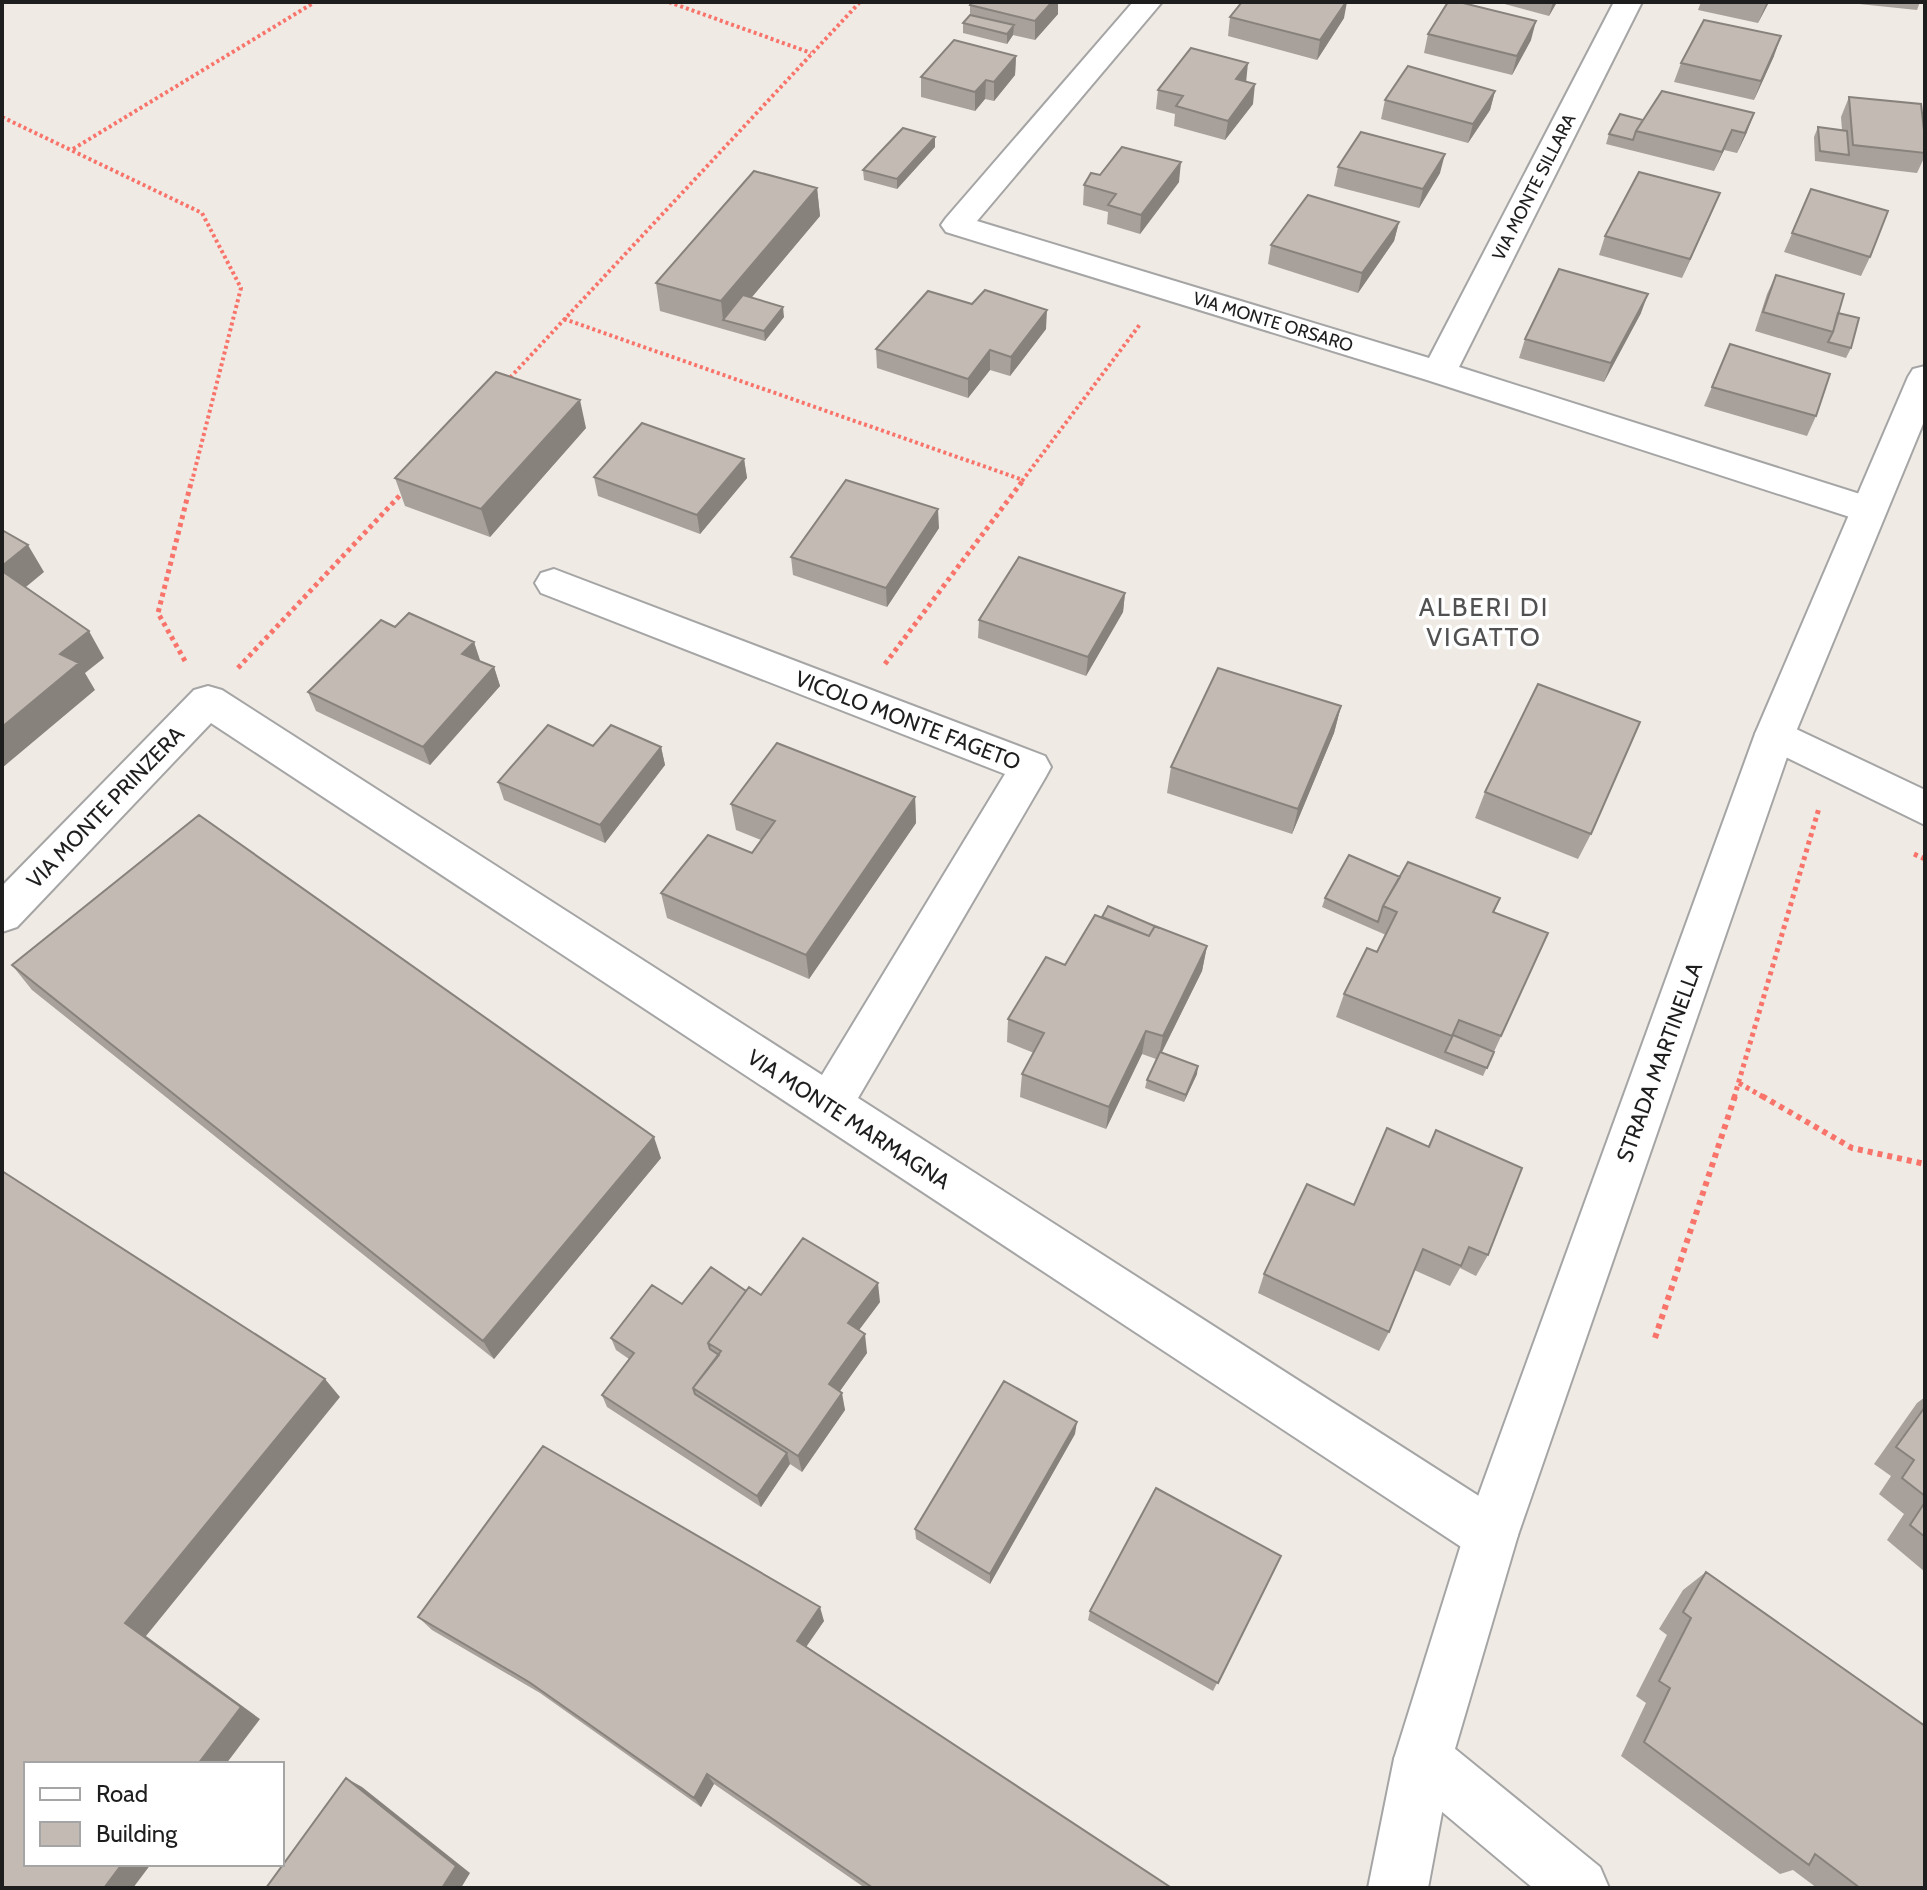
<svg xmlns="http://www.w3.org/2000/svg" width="1927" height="1890" font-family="Cabin,sans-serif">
  <rect width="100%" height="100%" fill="#efeae4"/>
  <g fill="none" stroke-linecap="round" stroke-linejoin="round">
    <defs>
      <path id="minor" d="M1133,2H1162L977,221L1429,358L1614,2H1642L1459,367L1882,501L1887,510L1882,519L1869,523L1856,519L1427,380L946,232L941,225L946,218Z
        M554,569L1045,756L1051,767L1045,778L858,1098L1510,1516L1518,1535L1510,1554L1491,1562L1472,1554L211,723L17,927L2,932V886L194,690L208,686L222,690L822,1075L1005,774L541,593L535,583L541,573Z
        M1775,719L1925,790V825L1761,745L1755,734L1761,723Z
        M1423,1730L1443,1739L1600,1867L1609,1888H1533L1403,1779L1394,1759L1403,1739Z"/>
      <path id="tertiary" d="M1925,366V419L1795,734L1518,1535L1452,1759L1428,1888H1368L1394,1759L1464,1535L1755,734L1908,377L1913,369Z"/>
    </defs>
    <!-- minor casing -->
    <use href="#minor" stroke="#a5a5a5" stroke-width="4"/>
    <!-- tertiary casing -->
    <use href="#tertiary" stroke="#a5a5a5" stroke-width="4"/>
    <!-- path-far2 -->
    <path stroke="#f8746b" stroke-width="4" stroke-dasharray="3 3" stroke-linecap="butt" d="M669,2L811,53
      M2,117L202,213L241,288L192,481
      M73,149L315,2
      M564,319L1023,480
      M506,382L860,2
      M1022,481L1141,323"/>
    <!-- path-far1 -->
    <path stroke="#f8746b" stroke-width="5" stroke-dasharray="4 4" stroke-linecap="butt" d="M185,661L158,613L192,479
      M885,664L1024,479
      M238,668L404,491
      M1914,854L1925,859
      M1739,1083L1765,1098
      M1734,1098L1819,808"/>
    <!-- path -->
    <path stroke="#f8746b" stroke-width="6" stroke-dasharray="5 5" stroke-linecap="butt" d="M1762,1096L1852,1148L1925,1164
      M1655,1338L1735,1096"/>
    <!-- minor -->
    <use href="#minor" fill="#fff" fill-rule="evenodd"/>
    <!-- tertiary -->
    <use href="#tertiary" fill="#fff" fill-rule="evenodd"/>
  </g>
  <!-- wall -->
  <path fill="#a8a09a" d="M972,2H1058V14L1035,40L1013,35L1007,44L963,33V23L970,15V5Z
    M1497,2H1557L1549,16Z
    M1701,2H1769L1758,23L1698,10Z
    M1859,2H1920L1917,10L1859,4Z
    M1230,17L1344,18L1317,60L1228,36Z
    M1428,34L1531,40L1512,75L1424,53Z
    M1016,56L1015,75L994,101L985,99L975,111L921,97V77Z
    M1774,56L1754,100L1674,82L1681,63Z
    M1246,81L1253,104L1225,140L1174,126L1175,114L1156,109L1158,90Z
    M1495,91L1490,110L1468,143L1381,119L1385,100Z
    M1849,97L1925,139V156L1917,173L1815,161L1814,137L1818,127L1842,130L1841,117Z
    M1643,120L1747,132L1737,153L1724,150L1714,171L1606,144L1609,134Z
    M935,147L897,189L864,180L863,170Z
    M1338,167L1440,173L1419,208L1334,186Z
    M1100,175L1179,182L1140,234L1107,224L1108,212L1083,205L1084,185Z
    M817,188L820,216L751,298L784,317L765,341L660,311L656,283Z
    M1811,189L1870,257L1861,276L1784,252Z
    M1720,193L1682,278L1599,255L1605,236Z
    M1399,222L1394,241L1358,293L1268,264L1271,245Z
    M1776,275L1838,313L1851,348L1846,358L1755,331L1767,294Z
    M1641,313L1604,382L1519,358L1525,339Z
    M1046,329L1010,376L990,370L968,398L877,368L876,349Z
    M1730,344L1816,416L1807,436L1704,406Z
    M586,428L490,537L405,506L395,478Z
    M744,459L747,478L700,534L598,496L594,477Z
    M939,528L887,607L793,575L791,557Z
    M1125,593L1123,612L1086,676L978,638L979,620Z
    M395,627L474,642L479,661L494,667L500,686L430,765L316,711L308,692Z
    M1341,706L1334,733L1292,834L1167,793L1171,767Z
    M593,746L661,747L665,765L605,843L504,800L498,782Z
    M1485,792L1591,834L1578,859L1475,818Z
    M915,797L916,823L809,979L667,918L661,893L752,853L761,840L736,830L731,804Z
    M1400,877L1500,898L1494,913L1548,933L1483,1076L1336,1017L1344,994L1377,952L1386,935L1322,907L1325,898Z
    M1102,917L1159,928L1207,946L1202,971L1162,1052L1197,1074L1184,1102L1145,1088L1147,1080L1156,1059L1142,1054L1106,1129L1020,1097L1022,1074L1034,1053L1007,1042L1008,1019L1065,965Z
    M12,965L661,1158L494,1359L32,990Z
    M1436,1130L1488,1255L1476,1276L1460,1268L1450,1286L1414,1270L1389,1332L1379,1351L1258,1293L1264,1274L1428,1146Z
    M746,1291L761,1295L880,1302L859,1330L867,1353L840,1391L845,1410L802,1472L790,1464L761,1507L607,1407L602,1395L629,1359L616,1350L611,1338L682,1304Z
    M1925,1397V1572L1887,1540L1904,1514L1879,1494L1891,1476L1874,1464L1917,1403Z
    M1075,1434L990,1584L916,1539L915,1529Z
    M1281,1556L1213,1691L1088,1620L1090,1611Z
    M1706,1572L1925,1888H1817L1793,1870L1780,1874L1621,1756L1646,1703L1636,1696L1667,1635L1659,1629L1683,1590Z
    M418,1617L824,1621L806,1646L1169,1888H865L714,1784L701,1807L540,1693L432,1630Z"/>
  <!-- shaded-wall -->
  <path fill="#88827d" d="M1052,2H1058V14L1035,40V21Z
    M1346,2H1347L1344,18L1317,60L1320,40Z
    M1553,2H1557L1549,16Z
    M1767,2H1769L1758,23Z
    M1536,21L1531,40L1512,75L1517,56Z
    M1014,25L1013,35L1007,44V34Z
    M1781,36L1774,56L1754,100L1761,81Z
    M1016,56L1015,75L994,101V82Z
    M1248,63L1246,83L1236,79Z
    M986,80L985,99L975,111V92Z
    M1255,84L1253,104L1225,140L1228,121Z
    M1495,91L1490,110L1468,143L1473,124Z
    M1754,113L1747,132L1737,153L1745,133Z
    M1732,130L1724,150L1714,171L1722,152Z
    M935,137V147L897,189V179Z
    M1445,154L1440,173L1419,208L1423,189Z
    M1181,162L1179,182L1140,234L1141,215Z
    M817,188L820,216L731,322L723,320L721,301Z
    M1720,193L1712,212L1682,278L1690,259Z
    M1399,222L1394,241L1358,293L1362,273Z
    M1648,294L1641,313L1604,382L1611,363Z
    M783,307L784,317L765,341L764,331Z
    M1047,310L1046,329L1010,376L1011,357Z
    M990,350V370L968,398V379Z
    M580,400L586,428L490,537L481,509Z
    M744,459L747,478L700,534L697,515Z
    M938,509L939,528L887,607L886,588Z
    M28,545L44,572L15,596L2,575V566Z
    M1125,593L1123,612L1086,676L1088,657Z
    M89,631L104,658L85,673L95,690L2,768V727L60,654Z
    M474,642L480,660L468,672L462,654Z
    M494,667L500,686L430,765L423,747Z
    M1341,706L1334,733L1292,834L1298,809Z
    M661,747L665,765L605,843L600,825Z
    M915,797L916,823L809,979L806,955Z
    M1207,946L1202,971L1158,1060L1163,1036Z
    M1146,1031L1142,1054L1106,1129L1109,1107Z
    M1198,1066L1197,1074L1184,1102L1186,1095Z
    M654,1137L661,1158L494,1359L483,1341Z
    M878,1283L880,1302L850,1342L848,1323Z
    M865,1334L867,1353L832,1402L829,1384Z
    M325,1379L340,1397L146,1636L260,1719L226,1764H198L125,1623Z
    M842,1393L845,1410L802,1472L798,1456Z
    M1077,1422L1075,1434L990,1584V1574Z
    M787,1453L790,1464L761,1507L757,1496Z
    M820,1607L824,1621L802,1653L797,1641Z
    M707,1774L714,1784L701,1807L694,1798Z
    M346,1778L362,1787L470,1873L461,1888H442Z
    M122,1864H151L133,1888H104Z"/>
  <!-- building -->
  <path fill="#c3bab3" stroke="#88827d" stroke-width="2" d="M972,2H1052L1035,21L970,5Z
    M1242,2H1346L1320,40L1230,17Z
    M1448,2H1459L1536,21L1517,56L1428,34Z
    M970,15L1014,25L1007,34L963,23Z
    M1704,20L1781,36L1761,81L1681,63Z
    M954,40L1016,56L994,82L986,80L975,92L921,77Z
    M1191,48L1248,63L1236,79L1255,84L1228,121L1176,106L1183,96L1158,90Z
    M1408,66L1495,91L1473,124L1385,100Z
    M1662,91L1754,113L1745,133L1732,130L1722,152L1636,131Z
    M1849,97L1921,104L1925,139V153L1853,145Z
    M1620,114L1643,120L1636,131L1633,140L1609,134Z
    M1818,127L1847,131L1849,155L1820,151Z
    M903,128L935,137L897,179L863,170Z
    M1361,132L1445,154L1423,189L1338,167Z
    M1122,147L1181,162L1141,215L1108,205L1116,194L1084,185L1091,173L1100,175Z
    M754,171L817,188L721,301L656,283Z
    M1639,172L1720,193L1690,259L1605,236Z
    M1811,189L1888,211L1870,257L1792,233Z
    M1308,195L1399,222L1362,273L1271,245Z
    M1559,269L1648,294L1611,363L1525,339Z
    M1776,275L1844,294L1833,332L1763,312Z
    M985,290L1047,310L1011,357L990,350L968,379L876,349L928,291L972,304Z
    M743,295L783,307L764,331L723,320Z
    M1838,313L1859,318L1851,348L1828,342L1833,332Z
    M1730,344L1830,374L1816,416L1712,387Z
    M496,372L580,400L481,509L395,478Z
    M642,423L744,459L697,515L594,477Z
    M846,480L938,509L886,588L791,557Z
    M2,530L28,545L2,566Z
    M1019,557L1125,593L1088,657L979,620Z
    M2,571L89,631L60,654L79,663L2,727Z
    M409,613L474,642L462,654L494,667L423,747L308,692L381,620L395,627Z
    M1218,668L1341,706L1298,809L1171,767Z
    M1538,684L1640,722L1591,834L1485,792Z
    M548,725L593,746L611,725L661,747L600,825L498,782Z
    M777,743L915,797L806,955L661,893L708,835L752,853L775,821L731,804Z
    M199,815L654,1137L483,1341L12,965Z
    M1349,855L1400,877L1383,906L1378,922L1325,898Z
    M1408,862L1500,898L1493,912L1548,933L1501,1036L1459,1020L1452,1036L1344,994L1367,948L1377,952L1397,912L1383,906Z
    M1108,906L1159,928L1155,926L1149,936L1102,917Z
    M1095,915L1149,936L1155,926L1207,946L1163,1036L1146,1031L1109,1107L1022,1074L1044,1033L1008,1019L1046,957L1065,965Z
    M1453,1035L1494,1052L1487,1068L1445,1052Z
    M1160,1052L1198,1066L1186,1095L1147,1080Z
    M1387,1128L1429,1147L1436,1130L1522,1168L1488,1255L1469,1247L1461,1266L1423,1249L1389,1332L1264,1274L1307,1184L1354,1205Z
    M2,1171L325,1379L125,1623L241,1707L198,1764H26V1864H122L104,1888H2Z
    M803,1238L878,1283L848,1323L865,1334L829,1384L842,1393L798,1456L693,1388L721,1351L708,1343L749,1287L761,1295Z
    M711,1267L746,1291L708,1343L710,1349L719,1355L693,1388L695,1394L787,1453L757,1496L602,1395L634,1353L611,1338L652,1285L682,1304Z
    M1004,1381L1077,1422L990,1574L915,1529Z
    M1925,1407V1496L1902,1478L1914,1460L1896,1447Z
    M543,1446L820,1607L797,1641L1170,1887L1169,1888H873L707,1774L694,1798L529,1682L418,1617Z
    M1156,1488L1281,1556L1218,1683L1090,1611Z
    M1925,1502V1537L1910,1525Z
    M1706,1572L1925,1726V1888H1860L1815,1854L1809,1865L1644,1742L1670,1688L1659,1681L1691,1618L1683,1612Z
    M346,1778L456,1866L442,1888H266Z"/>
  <g text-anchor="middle" stroke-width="7" stroke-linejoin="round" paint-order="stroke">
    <!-- far-street labels -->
    <g font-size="18" fill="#1e1e1e" stroke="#fff">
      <text transform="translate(1534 187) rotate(-63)" y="6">VIA MONTE SILLARA</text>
      <text transform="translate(1273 322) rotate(17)" y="6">VIA MONTE ORSARO</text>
    </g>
    <!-- street labels -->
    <g font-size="22" fill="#1e1e1e" stroke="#fff">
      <text transform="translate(908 720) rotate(21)" y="8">VICOLO MONTE FAGETO</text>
      <text transform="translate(105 807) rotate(-46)" y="8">VIA MONTE PRINZERA</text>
      <text transform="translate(1659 1062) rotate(-70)" y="8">STRADA MARTINELLA</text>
      <text transform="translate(849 1119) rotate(33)" y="8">VIA MONTE MARMAGNA</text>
    </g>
    <!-- quarter labels -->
    <g font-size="26" letter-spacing="2" fill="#515151" stroke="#fff">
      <text x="1484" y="616">ALBERI DI<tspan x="1484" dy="30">VIGATTO</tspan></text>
    </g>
  </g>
  <!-- border -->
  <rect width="1927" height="1890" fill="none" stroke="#1e1e1e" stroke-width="8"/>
  <!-- legend -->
  <rect x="24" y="1762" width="260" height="104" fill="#ffffff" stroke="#a5a5a5" stroke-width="2"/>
  <rect x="40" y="1788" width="40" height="12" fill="#ffffff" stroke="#a5a5a5" stroke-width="2"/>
  <text x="96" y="1802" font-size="24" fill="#1e1e1e">Road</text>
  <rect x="40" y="1822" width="40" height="24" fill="#c3bab3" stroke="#a5a5a5" stroke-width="2"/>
  <text x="96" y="1842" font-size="24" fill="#1e1e1e">Building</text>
</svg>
